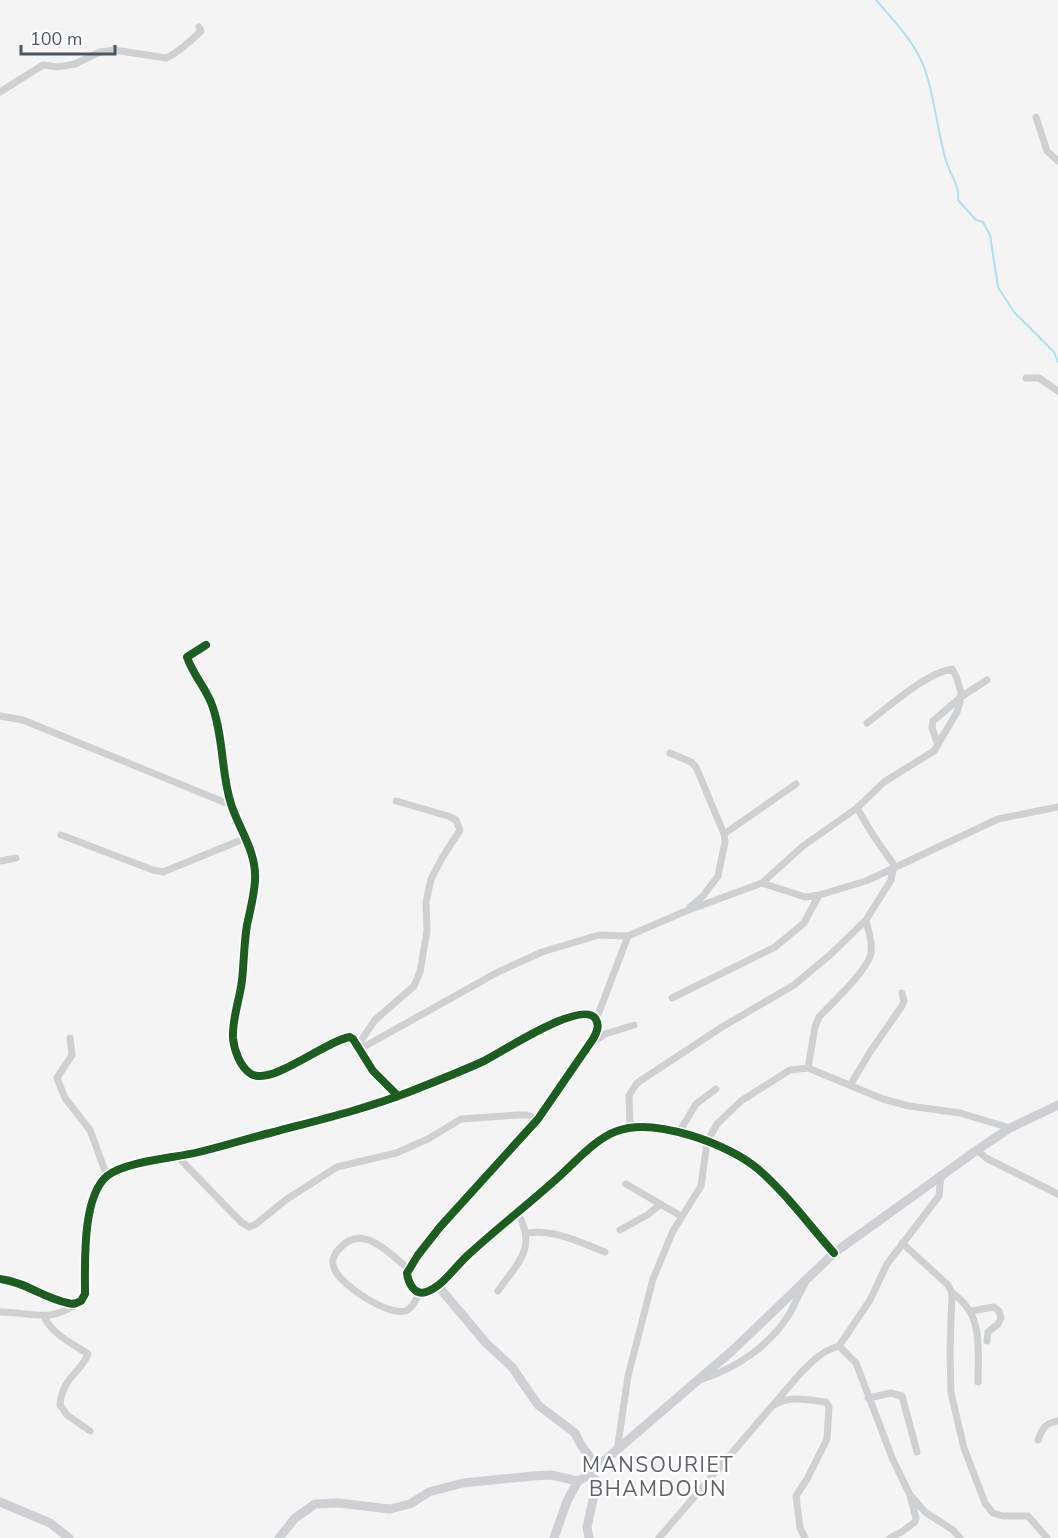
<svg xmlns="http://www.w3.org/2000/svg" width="1058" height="1538" font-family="'Nunito Sans',sans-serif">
  <rect width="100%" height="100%" fill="#f4f4f4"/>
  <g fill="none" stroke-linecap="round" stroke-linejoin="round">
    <!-- stream -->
    <path stroke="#aee2f0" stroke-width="2" d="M876,0C894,21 914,41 924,67C935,97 937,130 946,161C950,175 960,185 958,200L976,220L983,222L990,235L998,287L1014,312L1054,352L1058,362"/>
    <!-- street -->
    <path stroke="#ced0d2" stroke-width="7" d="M0,92L43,65L58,67L75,64L100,52L114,50L166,58C176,54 193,39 201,31L199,27
      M1036,117L1047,151L1058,161
      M1026,378H1039L1058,391
      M206,645L187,657C193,675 206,688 212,705C224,738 221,773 231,804C239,829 257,852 255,881C254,896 250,911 247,925C244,943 244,962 242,980C240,999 232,1018 233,1038C234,1050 240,1067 251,1074C272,1086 325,1041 350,1037L353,1039L373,1071L398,1096
      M0,716L23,720L231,805
      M938,745L932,728L933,721L961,697L987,680
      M670,753L691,762L696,767L724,834L725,842L718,876L703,896L690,907
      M724,834L796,784
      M61,835L153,870L163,872L246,838
      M0,861L16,858
      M819,895L866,881L998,819L1058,807
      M672,998L775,947L804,923L819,895L805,897L762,883
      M596,1020L628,936
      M70,1038L72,1055L57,1078L65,1098L90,1130L107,1176
      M591,1044L605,1034L634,1025
      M358,1045L375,1020L414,986L420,972L427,931L426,902L431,879L442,858L460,830L456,820L448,816L396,801
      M360,1049L498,972L542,952L599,935L628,936L686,911L762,883L803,846L857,808
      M808,1068L815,1027L819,1017C832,1003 868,970 871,953C873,943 868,930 866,920L891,880L894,865L873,835L857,808L884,782L934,751L957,712L960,702L961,692L956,676L952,669C924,674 890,706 867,723
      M851,1084L870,1052L902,1006L904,1001L902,993
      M630,1127L629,1096L637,1083L722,1027L794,985L831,954L866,920
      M679,1132L696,1104L716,1089
      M977,1150L986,1158L1058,1194
      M178,1157L241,1222L249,1227L256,1224L287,1199L337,1167L396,1153L428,1139L461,1119L517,1115H527L538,1119
      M626,1184L681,1216
      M620,1230L647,1215L661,1204
      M527,1233C554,1229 579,1242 605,1252
      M902,1243L948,1285L952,1293L950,1352L951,1393L964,1448L985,1503L993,1513L1003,1516H1028L1047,1538
      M409,1269C388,1253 363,1222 339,1249C333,1255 331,1263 335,1270C342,1286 388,1316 406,1311C413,1308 416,1299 420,1293
      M498,1291C518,1262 538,1248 517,1212
      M952,1293C984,1314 978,1348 978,1382
      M971,1311L994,1307L999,1311L1001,1318L998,1324L988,1332L987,1341
      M0,1312C31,1312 50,1324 77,1303
      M44,1317C53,1335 72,1343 88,1354C81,1373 62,1377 60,1405L67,1415L90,1431
      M839,1346L856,1363L893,1460L910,1495L916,1518L915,1522L903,1531L890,1538
      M700,1380C735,1369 770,1346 790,1313C795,1304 799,1293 805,1284
      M868,1398L891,1393L902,1396L917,1452
      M774,1405C791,1395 807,1400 826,1402L829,1407L827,1439L807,1479L796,1496L800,1528L805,1538
      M1038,1440C1043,1427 1045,1424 1058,1421
      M617,1451L628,1376L653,1279L673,1231L701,1186L707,1142L717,1124L741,1101L790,1070L808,1068L883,1099L909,1106L960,1113L1010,1128
      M912,1497L925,1512L953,1530L960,1538
      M659,1538L797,1377C809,1364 821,1351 839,1346L870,1300L887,1264L939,1196L941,1175"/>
    <!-- secondary -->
    <path stroke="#ced0d4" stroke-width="9" d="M0,1279C25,1282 44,1298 68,1303C73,1305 77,1303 81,1301L85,1294C85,1263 82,1197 107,1176C125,1161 176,1158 199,1152C224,1146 249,1138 274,1132C319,1120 365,1109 409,1092C434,1082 460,1072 484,1061C502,1052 580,1000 595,1018C600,1025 597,1032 593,1039L538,1119L440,1227L418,1255L407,1273C408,1282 414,1296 426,1292C443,1286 454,1268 467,1256C495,1230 525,1207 553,1182C572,1166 594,1139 617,1131C654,1117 729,1144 758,1169C786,1193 809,1225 834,1253
      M438,1286L486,1343L512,1367L538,1405L575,1433L581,1445L597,1467
      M0,1502L50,1523L69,1538
      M279,1538L295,1518L315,1504L338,1503L390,1509L410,1504L429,1492L463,1483L533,1476L551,1475L578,1481L591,1474
      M554,1538L567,1501L578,1481
      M589,1538L587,1527L597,1482L591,1474L597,1467L733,1350L834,1253L977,1150L1010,1128L1058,1105"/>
    <defs>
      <path id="cycleway" d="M206,645L187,657C193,675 206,688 212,705C224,738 221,773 231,804C239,829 257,852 255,881C254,896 250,911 247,925C244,943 244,962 242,980C240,999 232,1018 233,1038C234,1050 240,1067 251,1074C272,1086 325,1041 350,1037L353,1039L373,1071L398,1096
        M0,1279C25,1282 44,1298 68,1303C73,1305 77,1303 81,1301L85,1294C85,1263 82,1197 107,1176C125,1161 176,1158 199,1152C224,1146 249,1138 274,1132C319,1120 365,1109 409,1092C434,1082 460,1072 484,1061C502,1052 580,1000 595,1018C600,1025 597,1032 593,1039L538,1119L440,1227L418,1255L407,1273C408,1282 414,1296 426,1292C443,1286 454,1268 467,1256C495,1230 525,1207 553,1182C572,1166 594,1139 617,1131C654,1117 729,1144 758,1169C786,1193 809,1225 834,1253"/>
    </defs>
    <!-- cycleway casing -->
    <use href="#cycleway" stroke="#fff" stroke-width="11"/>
    <!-- cycleway -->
    <use href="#cycleway" stroke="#1b5e20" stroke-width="8"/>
  </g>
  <g text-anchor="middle" stroke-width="5" stroke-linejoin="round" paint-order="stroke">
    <!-- quarter labels -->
    <g font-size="21" letter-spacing="1.5" fill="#5f6368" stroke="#fff">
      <text x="658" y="1472">MANSOURIET<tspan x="658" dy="24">BHAMDOUN</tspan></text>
    </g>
  </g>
  <!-- scale -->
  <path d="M21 45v9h94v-9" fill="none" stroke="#4a5661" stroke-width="3"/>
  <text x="30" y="45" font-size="18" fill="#4a5661" stroke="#ffffff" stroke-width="4.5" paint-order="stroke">100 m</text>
</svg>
